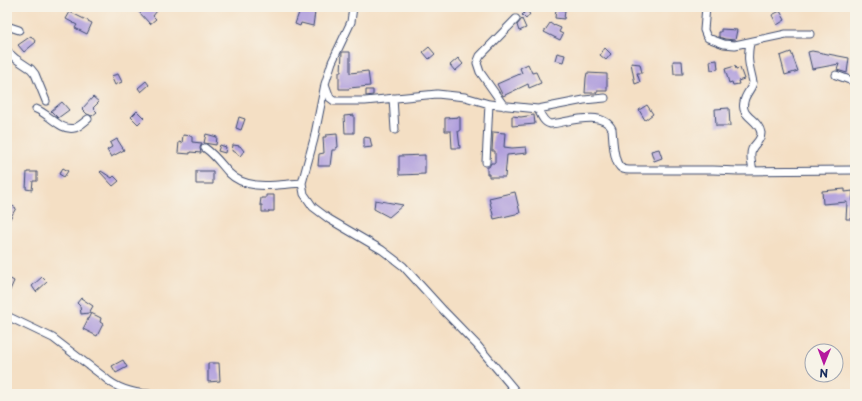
<svg xmlns="http://www.w3.org/2000/svg" width="862" height="401" font-family="'Playpen Sans',sans-serif">
  <rect width="100%" height="100%" fill="#f7f3e8"/>
  <filter id="ink" filterUnits="userSpaceOnUse"><feTurbulence type="fractalNoise" baseFrequency=".025" numOctaves="2"/><feDisplacementMap in="SourceGraphic" scale="8" xChannelSelector="R" yChannelSelector="G"/><feConvolveMatrix kernelMatrix="1 2 1 2 8 2 1 2 1" color-interpolation-filters="sRGB"/></filter>
  <filter id="wash" filterUnits="userSpaceOnUse"><feTurbulence type="fractalNoise" baseFrequency=".012" numOctaves="4" result="noise"/><feDisplacementMap in="SourceGraphic" scale="16" xChannelSelector="R" yChannelSelector="G"/><feGaussianBlur stdDeviation="0.9" result="paint"/><feColorMatrix in="noise" values="0 0 0 0 0 0 0 0 0 0 0 0 0 0 0 0 0 1.4 0 .05"/><feComposite in="paint" operator="in"/></filter>
  <g filter="url(#wash)">
    <rect width="100%" height="100%" fill="#f4dfc4"/>
    <g id="blocks">
      <!-- building -->
      <path fill="#b09fdd" d="M132,7H160L153,16L156,19L150,24L139,12Z
        M301,7L315,12L313,26L301,23L300,26L295,24Z
        M556,9L565,10L564,19L555,18Z
        M526,11L530,14L526,19L522,15Z
        M780,11L785,20L777,25L772,15Z
        M70,12L92,23L87,34L75,28L77,25L66,19Z
        M522,19L526,28L519,31L517,25Z
        M550,23L554,26V25L561,28L559,32L563,34L560,40L544,32Z
        M721,29L737,30L735,40L725,39L719,37V32H721Z
        M31,36L36,42L24,52L18,45Z
        M429,47L435,54L429,59L423,52Z
        M605,48L611,54L606,60L600,55Z
        M812,51L849,58L847,73L837,70L839,64L812,69L808,52Z
        M342,52H350V73L368,71L370,86L349,88V89H339V72H341Z
        M791,52L798,71L785,75L780,56Z
        M557,53L565,55L563,62L555,60Z
        M458,58L463,64L455,71L450,65Z
        M717,60L718,69L711,70L710,61Z
        M673,61H682L683,74H674Z
        M631,63L640,64L642,73H637L640,82L635,84Z
        M528,64L532,73L536,72L541,83L529,88L528,84L503,96L497,84L522,73L520,68Z
        M735,66L736,69L740,68L744,79L738,81L739,84L733,85L732,82L729,83L725,69Z
        M587,73L607,74V91H597V93H585L586,78Z
        M118,74L122,82L115,85L111,76Z
        M146,81L149,85L141,92L138,88Z
        M366,90H373V95L366,96Z
        M93,97L99,102L93,108L97,112L92,116L87,114L82,109Z
        M62,102L69,110L58,118L51,111Z
        M647,105L653,114L645,120L639,110Z
        M729,108L730,126H716L715,109Z
        M137,111L144,118L138,124L131,117Z
        M354,115V133H345L344,116Z
        M534,115L535,124L512,126V116L521,117Z
        M239,117L245,119L241,130L236,128Z
        M460,117V131H458L460,148H452L451,131H445V118Z
        M493,132L505,133L504,147L512,148L526,147L527,153L507,155L505,177H489V174H487V167H489L491,163H495V151H492Z
        M206,134L217,137L216,145L204,143Z
        M337,134L338,147L336,148V150H332L330,166H318L319,154L324,153L323,137H326V135Z
        M183,135L192,136V142L202,143L200,148L201,153L190,152V154L178,153L179,142L182,143Z
        M364,137L370,138L372,147L364,148Z
        M117,139L124,150L111,157L107,150L112,147L110,143Z
        M220,145L226,147L225,153L218,151Z
        M233,145L240,146L244,151L240,156L235,152L232,151Z
        M659,149L662,158L654,161L651,151Z
        M425,155V174L399,175V156Z
        M63,168L68,171L64,177L59,174Z
        M101,171L112,178L114,176L119,181L113,186L100,172Z
        M196,171H213V184H196Z
        M27,172H37V181H33L32,190L26,189Z
        M845,189V192L853,191L852,219H846L847,202L823,204L822,191Z
        M515,192L520,213L494,219L489,198Z
        M266,195H274V211H269V212H262V205H260L261,198H266Z
        M375,200L403,205L389,217L374,209Z
        M7,203L16,208L7,224Z
        M7,277L14,281L7,297Z
        M42,277L47,282L36,292L32,286Z
        M81,298L93,306L89,313L81,314L80,306L77,303Z
        M91,313L101,318L100,322L103,324L97,336L83,329Z
        M123,360L127,367L116,373L112,366Z
        M208,363H219L220,381L208,382Z"/>
    </g>
  </g>
  <g filter="url(#ink)">
    <use href="#blocks" fill-opacity="0" stroke="#3c496d" stroke-width="1"/>
    <g fill="none" stroke-linecap="round" stroke-linejoin="round">
      <defs>
        <path id="minor" d="M353,7L351,22L332,62L325,84L314,139L302,183L304,194L313,207L329,219L382,250L403,266L444,311L477,345L518,394
          M706,7L704,30L706,35L708,38L724,44L735,45L786,34H810
          M7,26L19,30
          M750,42C747,61 749,64 753,82C752,89 745,94 744,102C740,117 759,119 761,133C761,141 755,143 752,149C749,156 752,164 753,171
          M7,51L16,59L31,69L35,74L46,101
          M836,75L855,82
          M325,84L330,98L334,101H365L437,94L465,97L489,104L538,109C541,115 543,122 550,124C566,123 602,109 612,129C613,138 613,160 620,167C622,169 625,170 629,170H713L738,171L855,170
          M393,98L395,130
          M504,106L480,72L477,63L480,56L516,19
          M36,109C48,113 61,132 75,128C80,126 84,122 88,119
          M538,109L584,100L605,98
          M205,148C215,155 221,164 229,173C248,192 278,184 302,183
          M486,162L489,104
          M7,316L53,338L104,377C116,388 133,393 149,394"/>
      </defs>
      <!-- minor casing -->
      <use href="#minor" stroke="#3c496d" stroke-width="9"/>
      <!-- minor -->
      <use href="#minor" stroke="#fff" stroke-width="7"/>
    </g>
  </g>
  <!-- margin -->
  <rect width="862" height="401" fill="none" stroke="#f7f3e8" stroke-width="24"/>
  <!-- north arrow -->
  <g transform="translate(824 363) rotate(181)"><circle r="19" fill="#f7f3e8" stroke="#9fa5b1"/>
  <path d="M0-3L7 15L0 10L-7 15Z" fill="#b5179e"/>
  <text y="-6" font-size="11" font-weight="bold" text-anchor="middle" fill="#1b2f5e">N</text>
  </g>
</svg>
